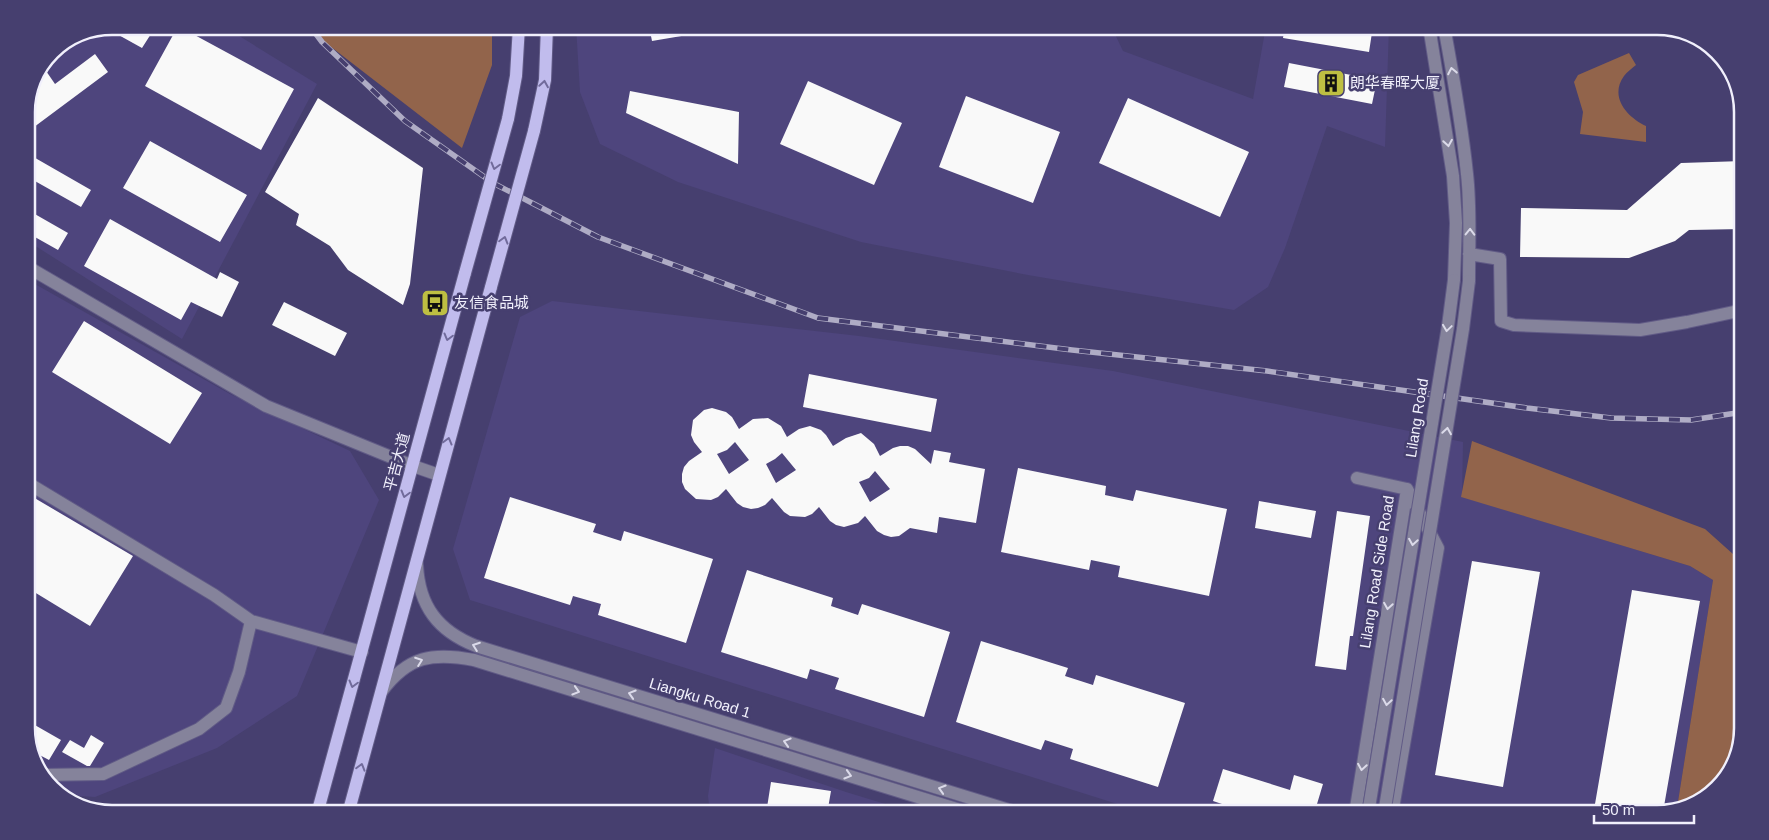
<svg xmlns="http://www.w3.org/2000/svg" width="1769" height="840" font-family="Arial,'Noto Sans SC',sans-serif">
  <rect width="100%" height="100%" fill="#463f6f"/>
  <!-- built -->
  <path fill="#4e457d" d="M112,26H223L317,84L182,339L26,240V107L52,51L79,33Z
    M576,26H1111L1123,51L1253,99L1266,26H1389L1385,147L1327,126L1285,248L1268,287L1234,310L1028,275L861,242L678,182L600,144L580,92Z
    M26,279L230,394L350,451L379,500L297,696L217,748L95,797L63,795L41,776L26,734Z
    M552,301L859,336L1113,371L1463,442L1462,497L1690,566L1713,580L1677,808L1657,814H1149L470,600L453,549L520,317Z
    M715,748L846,792L918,814H710L708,796Z"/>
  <!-- green -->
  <path fill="#92644b" d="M304,26H492V65L462,148Z
    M1629,53L1636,65C1632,68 1627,72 1624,76C1609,97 1627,117 1646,126V142L1580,134L1583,112L1574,82L1578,75Z
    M1472,441L1705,529L1743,563V728L1734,766L1704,799L1677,808L1713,580L1690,566L1461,497Z"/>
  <!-- building -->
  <path fill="#f9f9f9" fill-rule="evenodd" d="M119,26H156L142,48L115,33Z
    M178,26L294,89L261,150L145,86Z
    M649,26H705V32L652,41Z
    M1285,26H1373L1369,52L1283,38Z
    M95,54L108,72L26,133V107L44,68L55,84Z
    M1289,63L1377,80L1372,104L1284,87Z
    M808,81L902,123L874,185L780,144Z
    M630,91L739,112L738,164L626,113Z
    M966,96L1060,132L1033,203L939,167Z
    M318,98L423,168L410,284L403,305L348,270L330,246L296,225L299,214L265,192Z
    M1128,98L1249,152L1220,217L1099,163Z
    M150,141L247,195L220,242L123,188Z
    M30,155L91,190L81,207L26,176V161Z
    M1743,161V229L1689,230L1675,241L1629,258L1520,257L1521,208L1627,210L1681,163Z
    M26,209L68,233L58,250L26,232Z
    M110,219L217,279L220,272L239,282L222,317L191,302L181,320L84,266Z
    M284,302L347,333L335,356L272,325Z
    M84,321L202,393L170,444L52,372Z
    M809,374L937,399L931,432L803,407Z
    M712,408L726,412L732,417L739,429L753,419L768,418L781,426L787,437L799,429L810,426L821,430L826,435L833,446L846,438L861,433L874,444L880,456L893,448L900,446H908L915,449L931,464L934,450L951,453L949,462L985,469L976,523L939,517L937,533L910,528L899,536L891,537L884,535L877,531L865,516L858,523L844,527L836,525L830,521L819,507L812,514L805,517L790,516L784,512L772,498L765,505L758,508L751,509L743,507L737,503L726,489L718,497L711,500L696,499L685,489L682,482V474L684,467L689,461L702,452L694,442L691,435L693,420L704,410ZM735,442L749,460L729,474L717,454L727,450ZM782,453L796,470L776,483L766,464L775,459ZM875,471L890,489L870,502L859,482L869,478Z
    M1018,468L1106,486L1105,495L1133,501L1136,490L1227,509L1209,596L1118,577L1120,566L1091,560L1089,570L1001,552Z
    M26,493L133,556L90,626L26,587Z
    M510,497L596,524L593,532L621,541L624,531L713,559L686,643L598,615L601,604L573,596L570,605L484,578Z
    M1259,501L1316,511L1311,538L1255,528Z
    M1337,511L1370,516L1353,636H1350L1346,670L1315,666Z
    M1472,561L1540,572L1503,787L1435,775Z
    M747,570L833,598L831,606L858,615L862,604L950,632L924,717L835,689L839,678L810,669L807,679L721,652Z
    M1632,590L1700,601L1663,812L1657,814L1595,804Z
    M981,641L1068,668L1065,676L1093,685L1096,675L1185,703L1158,787L1070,759L1073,749L1045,740L1041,750L956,722Z
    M26,720L61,740L49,760L32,751L26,734Z
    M91,735L104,743L90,766H87L62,752L70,740L84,748Z
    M1223,769L1290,790L1294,775L1323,784L1314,814H1289L1262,805L1259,814H1252L1213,801Z
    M771,782L831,791L827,814H766Z"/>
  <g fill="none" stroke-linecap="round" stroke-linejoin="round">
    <defs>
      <path id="minor" d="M1429,26L1453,176L1456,223L1454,280
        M1444,26C1453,75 1462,124 1467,174C1471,209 1469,245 1469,281
        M1469,254L1500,259L1501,321L1514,325L1640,330L1687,322L1743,310
        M26,266L266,406L413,466L439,475
        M1357,478L1407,489
        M26,482L214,595L251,621L239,672L226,708L199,729L103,774L41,775
        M417,565C419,606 438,631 476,646L1022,814
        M251,621L362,652
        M382,691C408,656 433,652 474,660L973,814
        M1355,814L1407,489
        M1392,814L1438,548L1407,489"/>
      <path id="major" d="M508,119L516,76L519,26
        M534,131L545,80L547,26
        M317,814L465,273
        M348,814L491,287"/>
    </defs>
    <!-- minor casing -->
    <use href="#minor" stroke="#615b86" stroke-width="14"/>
    <!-- major casing -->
    <use href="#major" stroke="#615b86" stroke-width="14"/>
    <!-- minor -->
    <use href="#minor" stroke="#85839b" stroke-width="12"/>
    <!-- major -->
    <use href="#major" stroke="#c1bced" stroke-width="12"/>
    <defs>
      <path id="rail" d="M310,26L322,42L405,121L493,183L598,237L818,318L1072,350L1267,371L1527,408L1611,418L1691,420L1743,412"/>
    </defs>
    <!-- rail casing -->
    <use href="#rail" stroke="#afacc5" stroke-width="5.5"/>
    <!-- rail -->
    <use href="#rail" stroke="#463f6f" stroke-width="4" stroke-dasharray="11" stroke-linecap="butt"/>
    <defs>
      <path id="minor-bridge" d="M1368,814L1448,326L1454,280
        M1384,814L1463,329L1469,281"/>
      <path id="major-bridge" d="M465,273L508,119
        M491,287L534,131"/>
    </defs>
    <!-- minor-bridge casing -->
    <use href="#minor-bridge" stroke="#615b86" stroke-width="14" stroke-linecap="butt"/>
    <!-- major-bridge casing -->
    <use href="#major-bridge" stroke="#615b86" stroke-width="14" stroke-linecap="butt"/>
    <!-- minor-bridge -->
    <use href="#minor-bridge" stroke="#85839b" stroke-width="12"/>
    <!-- major-bridge -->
    <use href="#major-bridge" stroke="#c1bced" stroke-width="12"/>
  </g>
  <!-- one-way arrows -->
  <defs><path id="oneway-chevron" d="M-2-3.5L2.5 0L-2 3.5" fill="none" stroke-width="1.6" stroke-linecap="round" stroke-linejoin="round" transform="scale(1.25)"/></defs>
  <g stroke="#dbdae9">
    <use href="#oneway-chevron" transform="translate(1452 71) rotate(-101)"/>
    <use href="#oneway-chevron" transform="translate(1448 143) rotate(81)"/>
    <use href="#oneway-chevron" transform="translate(1470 232) rotate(-89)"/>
    <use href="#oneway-chevron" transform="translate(1447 328) rotate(98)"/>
    <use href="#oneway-chevron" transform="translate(1447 431) rotate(-81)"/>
    <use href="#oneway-chevron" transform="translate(1413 542) rotate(99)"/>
    <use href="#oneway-chevron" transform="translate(1388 606) rotate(99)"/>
    <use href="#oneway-chevron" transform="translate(476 646) rotate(-160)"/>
    <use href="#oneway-chevron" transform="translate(419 661) rotate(-20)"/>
    <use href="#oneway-chevron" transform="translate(576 691) rotate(17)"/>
    <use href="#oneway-chevron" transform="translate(632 694) rotate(-163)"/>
    <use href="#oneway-chevron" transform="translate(1387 702) rotate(99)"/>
    <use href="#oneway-chevron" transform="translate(787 742) rotate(-163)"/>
    <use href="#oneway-chevron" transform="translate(1362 767) rotate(99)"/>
    <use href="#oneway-chevron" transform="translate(848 775) rotate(17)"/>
    <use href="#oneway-chevron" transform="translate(942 789) rotate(-163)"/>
  </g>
  <g stroke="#716b9b">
    <use href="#oneway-chevron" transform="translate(544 84) rotate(-81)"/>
    <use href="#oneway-chevron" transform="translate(495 166) rotate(105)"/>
    <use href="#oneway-chevron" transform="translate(504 240) rotate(-74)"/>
    <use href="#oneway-chevron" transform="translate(448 337) rotate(105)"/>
    <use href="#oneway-chevron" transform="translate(448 441) rotate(-75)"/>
    <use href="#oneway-chevron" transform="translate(405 494) rotate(105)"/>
    <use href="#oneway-chevron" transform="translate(353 684) rotate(105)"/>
    <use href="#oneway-chevron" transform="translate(361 767) rotate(-74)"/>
  </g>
  <!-- icons -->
  <defs>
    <symbol id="building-square" viewBox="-11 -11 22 22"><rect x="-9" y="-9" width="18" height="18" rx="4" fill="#bebf42" stroke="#463f6f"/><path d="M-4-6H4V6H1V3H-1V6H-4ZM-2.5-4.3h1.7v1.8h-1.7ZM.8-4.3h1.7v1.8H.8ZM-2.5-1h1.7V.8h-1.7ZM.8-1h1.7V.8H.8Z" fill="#111"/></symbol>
    <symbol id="bus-square" viewBox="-11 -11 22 22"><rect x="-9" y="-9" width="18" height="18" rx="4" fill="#bebf42" stroke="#463f6f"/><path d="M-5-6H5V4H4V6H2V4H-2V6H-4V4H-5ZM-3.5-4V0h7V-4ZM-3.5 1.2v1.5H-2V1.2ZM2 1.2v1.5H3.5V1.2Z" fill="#111"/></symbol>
  </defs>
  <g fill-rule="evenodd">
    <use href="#building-square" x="1315" y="67" width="32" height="32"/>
    <use href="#bus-square" x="419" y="287" width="32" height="32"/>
  </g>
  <g text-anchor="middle" stroke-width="5" stroke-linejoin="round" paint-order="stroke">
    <!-- poi labels -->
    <g font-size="15" fill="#f1f0fc" stroke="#463f6f" text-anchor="start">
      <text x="1350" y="88">朗华春晖大厦</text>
      <text x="454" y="308">友信食品城</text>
    </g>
    <!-- street labels -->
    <g font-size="15" fill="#f1f0fc" stroke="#463f6f">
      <text transform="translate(1417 418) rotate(-81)" y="5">Lilang Road</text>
      <text transform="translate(397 462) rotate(-75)" y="5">平吉大道</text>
      <text transform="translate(1377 572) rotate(-81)" y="5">Lilang Road Side Road</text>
      <text transform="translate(700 698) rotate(17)" y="5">Liangku Road 1</text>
    </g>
  </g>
  <!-- crop -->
  <path d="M0 0H1769V840H0ZM112 35H1657A77 77 0 0 1 1734 112V728A77 77 0 0 1 1657 805H112A77 77 0 0 1 35 728V112A77 77 0 0 1 112 35Z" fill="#463f6f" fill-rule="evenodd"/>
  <path fill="none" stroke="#f1f0fc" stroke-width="2.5" d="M112 35H1657A77 77 0 0 1 1734 112V728A77 77 0 0 1 1657 805H112A77 77 0 0 1 35 728V112A77 77 0 0 1 112 35Z"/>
  <!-- scale -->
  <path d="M1594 815v8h100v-8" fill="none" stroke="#f1f0fc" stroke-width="2.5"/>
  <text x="1602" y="815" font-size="15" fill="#f1f0fc" stroke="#463f6f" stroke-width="4" paint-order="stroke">50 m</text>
</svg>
